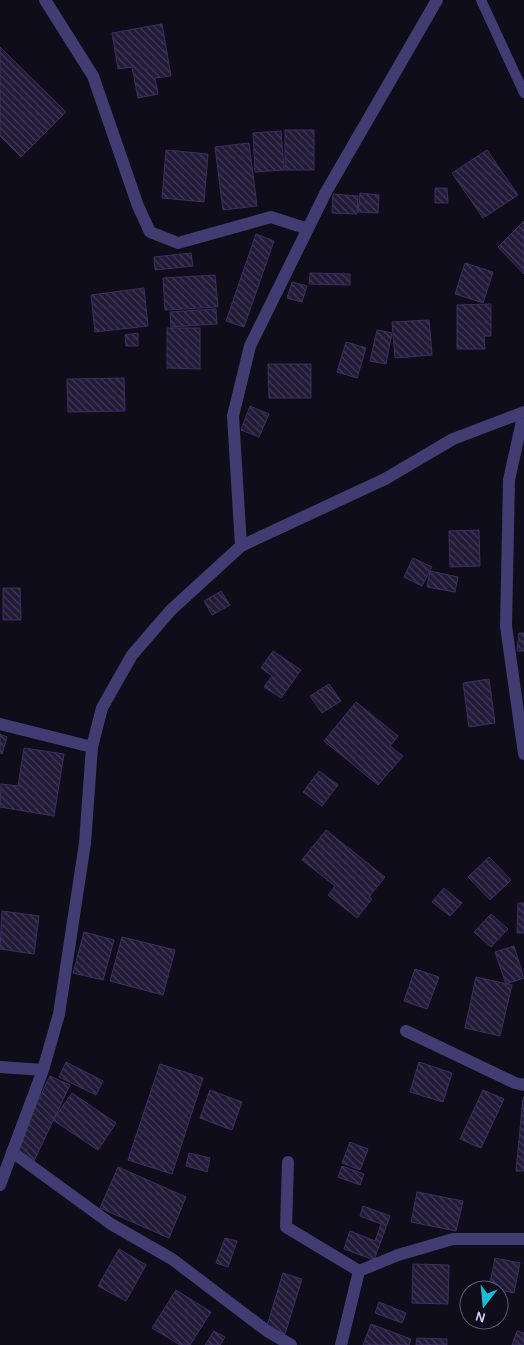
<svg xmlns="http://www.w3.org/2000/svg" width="524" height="1345" font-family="Karla,sans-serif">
  <defs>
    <pattern id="building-back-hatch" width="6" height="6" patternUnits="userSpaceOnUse" patternTransform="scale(1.25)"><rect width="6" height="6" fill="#221b38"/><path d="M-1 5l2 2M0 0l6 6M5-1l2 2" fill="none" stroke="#413b56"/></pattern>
  </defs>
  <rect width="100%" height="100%" fill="#0f0d1a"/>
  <!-- building -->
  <path fill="url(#building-back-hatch)" stroke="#3b3061" d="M162,24L171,76L155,78L158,94L138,98L132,67L118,69L112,33Z
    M0,47L66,112L21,157L0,136Z
    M285,130H314V170H285Z
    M281,131L284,170L255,172L253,133Z
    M249,143L257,206L223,210L215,147Z
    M166,150L208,154L204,202L162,198Z
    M487,150L518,195L483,218L452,173Z
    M435,188H447L448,203H435Z
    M360,193L379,195L378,213L358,212Z
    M333,194L358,196L357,214L332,213Z
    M524,221V274L498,247Z
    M256,234L274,241L244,327L226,321Z
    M191,253L193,266L155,270L154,257Z
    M465,263L493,272L483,303L455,294Z
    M310,273L350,274V285L309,284Z
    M215,275L218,307L165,310L163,278Z
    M292,282L307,286L302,302L287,298Z
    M144,288L148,326L95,332L91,295Z
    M491,304V336H484L485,349H457V305Z
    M216,309L217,324L171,327L170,312Z
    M429,320L432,355L395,358L392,322Z
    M167,328H200V369L167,368Z
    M377,330L392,333L386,364L370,361Z
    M138,333V346H126L125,335Z
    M346,342L366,348L357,378L337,372Z
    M268,364H311V398H269Z
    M124,378L125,411L68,412L67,379Z
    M250,406L269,414L259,437L241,430Z
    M479,530L480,566L450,567L449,531Z
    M413,558L432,567L422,586L404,577Z
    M430,571L458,577L455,592L427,587Z
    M3,588H20L21,620H3Z
    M221,591L230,605L212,615L204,601Z
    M519,633H524V651H517Z
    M273,651L301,670L281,698L264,687L272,676L261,668Z
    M489,679L495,723L469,727L463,683Z
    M329,684L341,701L322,713L310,696Z
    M356,702L398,736L390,746L403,756L378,785L324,741Z
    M0,734L7,737L2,754L0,753Z
    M24,748L64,754L54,816L0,807L1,784L18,786Z
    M319,771L338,785L322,806L303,792Z
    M326,830L385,877L369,897L372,899L357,918L328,895L335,886L302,860Z
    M489,857L511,880L490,900L468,877Z
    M444,888L462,903L450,916L432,902Z
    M518,903H524V933H517Z
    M2,911L39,916L34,954L0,949Z
    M491,914L508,929L491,947L474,932Z
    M84,932L114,940L103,980L73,973Z
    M122,937L175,950L163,995L110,981Z
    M514,946L524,978L506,984L495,952Z
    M415,969L439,977L427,1009L404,1001Z
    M476,977L512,985L500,1036L465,1028Z
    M66,1062L103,1081L96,1095L59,1077Z
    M419,1062L452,1073L443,1102L410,1092Z
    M160,1064L203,1078L172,1174L128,1160Z
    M50,1076L70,1085L34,1161L13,1152Z
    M210,1090L242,1102L232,1130L200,1118Z
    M483,1090L504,1099L481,1148L460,1139Z
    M72,1093L116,1123L98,1150L53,1120Z
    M523,1098H524V1171H516Z
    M350,1142L368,1149L360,1170L342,1163Z
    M189,1153L210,1158L207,1172L186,1166Z
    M342,1166L364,1174L360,1185L338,1177Z
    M118,1167L186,1197L169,1238L100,1208Z
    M417,1192L463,1201L456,1231L411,1222Z
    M363,1206L390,1216L374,1260L344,1249L350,1231L375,1241L381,1224L360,1216Z
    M225,1238L237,1241L228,1267L216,1263Z
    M119,1249L146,1265L126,1301L98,1286Z
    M495,1258L520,1263L514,1293L489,1288Z
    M413,1264L449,1265L448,1304L412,1303Z
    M283,1273L302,1279L285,1334L266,1329Z
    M176,1290L211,1312L190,1345H180L152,1328Z
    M379,1302L406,1313L402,1323L375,1313Z
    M371,1324L411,1339L409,1345H363Z
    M214,1331L225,1337L220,1345H205Z
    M517,1331L524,1333V1345H512Z
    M417,1338L447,1339V1345H416Z"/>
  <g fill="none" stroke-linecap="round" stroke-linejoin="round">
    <!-- lane -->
    <path stroke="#413d73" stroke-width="10" d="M481,0L524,93"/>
    <!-- street -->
    <path stroke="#413d73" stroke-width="12" d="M45,0L93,76L138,206L150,232L178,243L271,217L308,229
      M524,412L509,480L506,626L524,754
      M241,546L233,416L250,346L326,192L437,0
      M0,724L92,747
      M406,1031L515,1083L524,1085
      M0,1067L43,1070
      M12,1152L111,1224L172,1259L267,1331L291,1345
      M288,1162L286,1227L359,1271
      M0,1185L43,1070L59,1014L85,843L92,747L102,708L132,655L171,610L241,546L385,479L453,439L524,412
      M341,1345L359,1271L398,1255L453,1239H524"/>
  </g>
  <!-- north arrow -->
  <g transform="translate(484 1305) rotate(196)"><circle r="24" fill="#0f0d1a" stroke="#5d5973"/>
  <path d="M0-4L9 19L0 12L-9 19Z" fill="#1bbcd5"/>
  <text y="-8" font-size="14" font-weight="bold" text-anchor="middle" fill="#d2ccf9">N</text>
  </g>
</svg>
